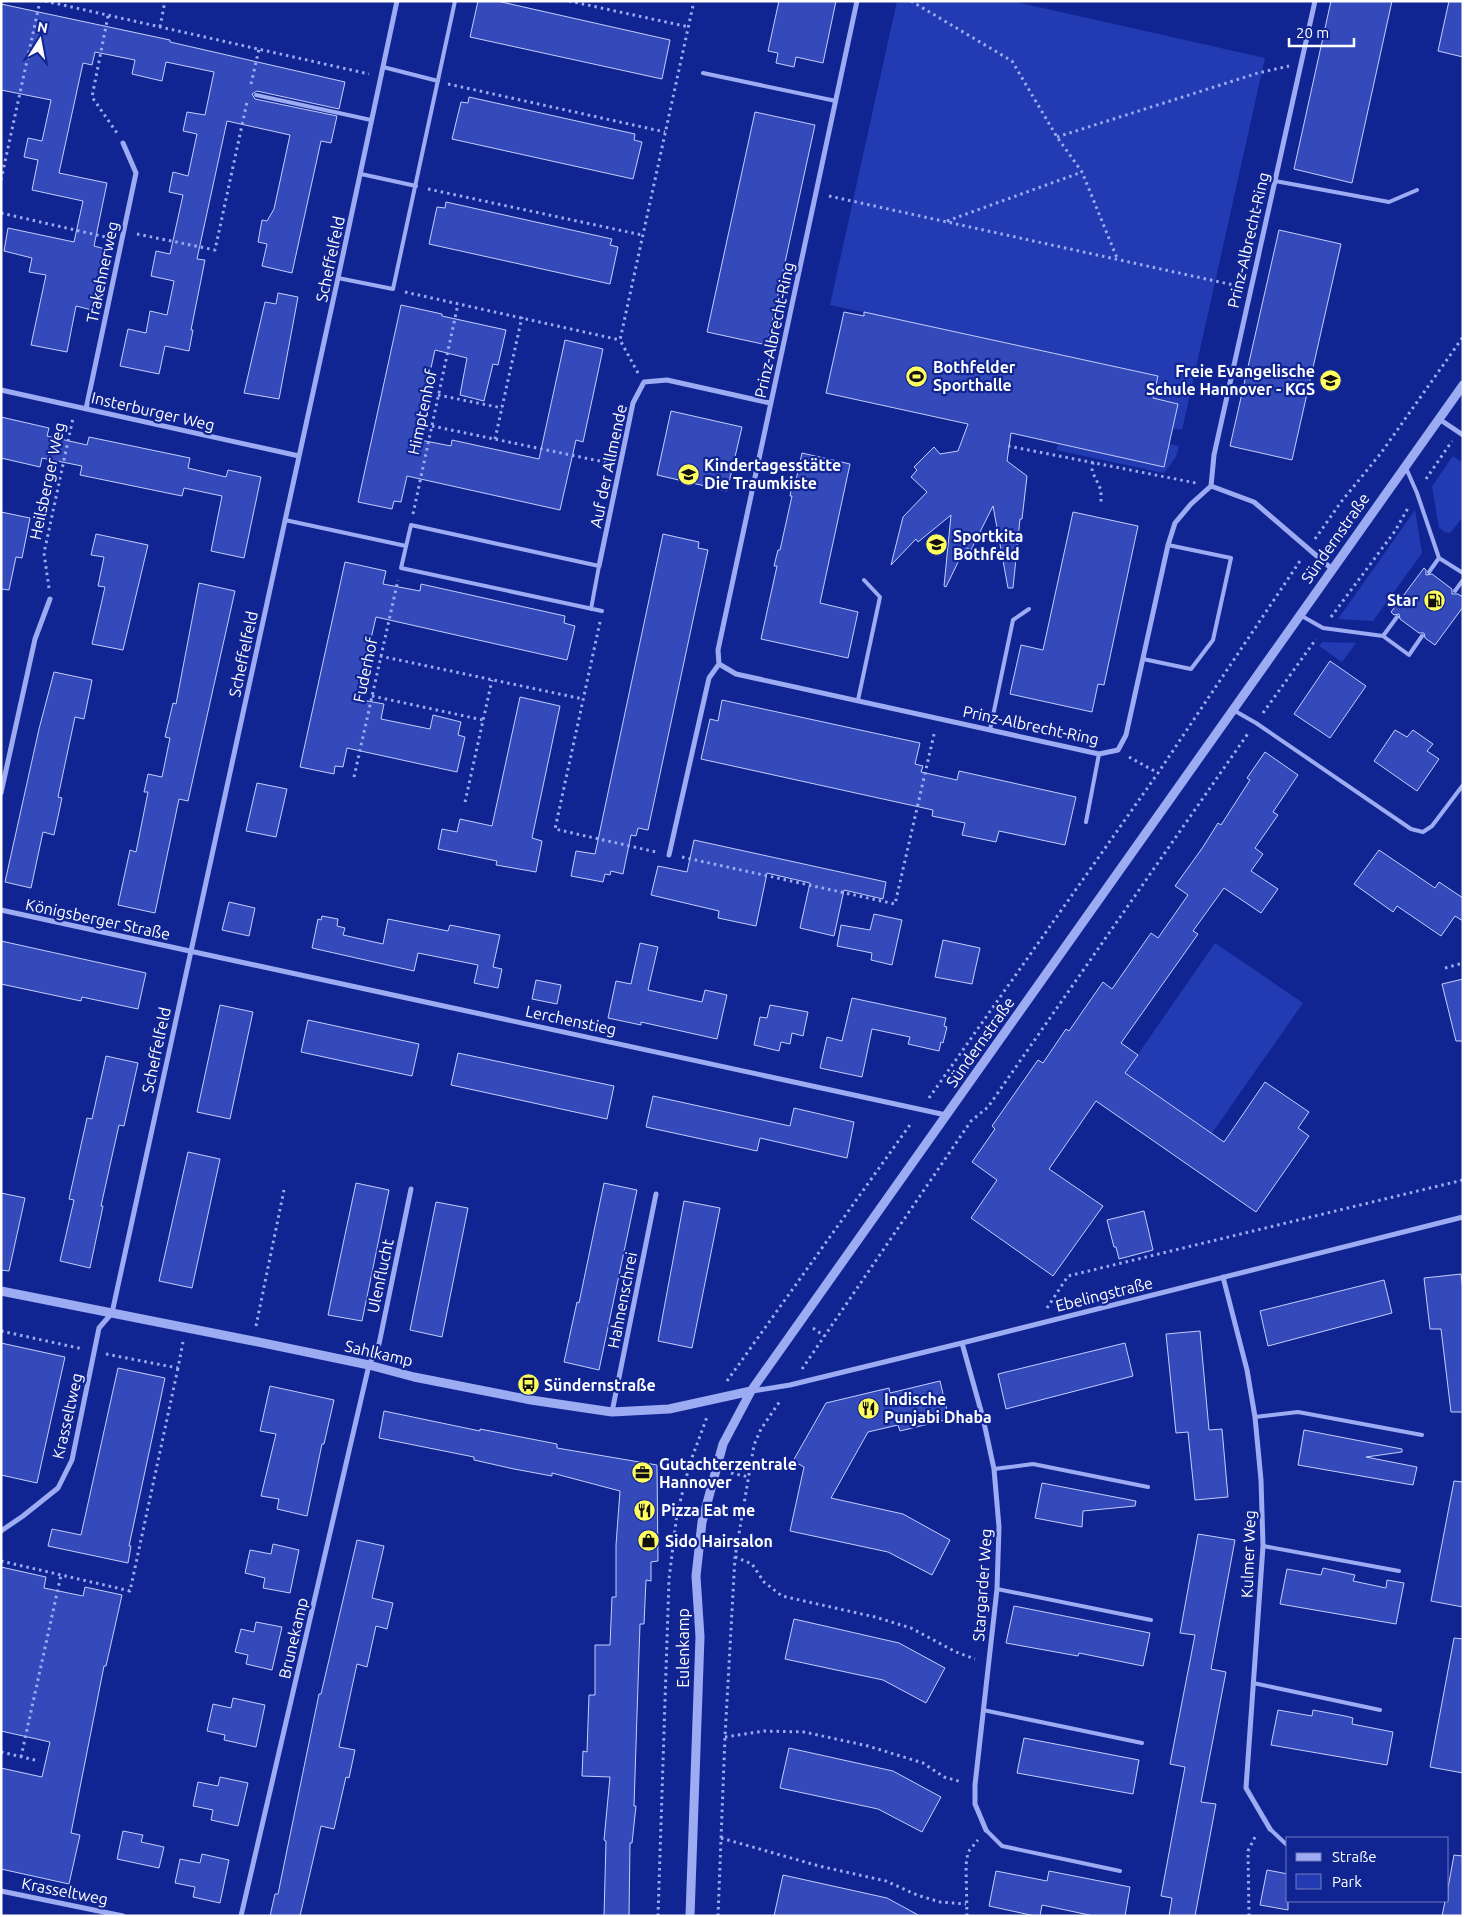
<svg xmlns="http://www.w3.org/2000/svg" width="1464" height="1917" font-family="Ubuntu,sans-serif">
  <rect width="100%" height="100%" fill="#112592"/>
  <!-- green -->
  <path fill="#223ab2" d="M897,1H1011L1265,58L1182,430L1172,428L1153,398L1158,376L830,305Z
    M1058,444L1161,466L1169,444L1179,446L1176,457L1164,473L1056,450Z
    M1453,456L1463,463V517L1450,533L1445,532L1439,528L1432,486Z
    M1415,510L1422,553L1373,621L1338,619Z
    M1322,642L1356,643L1342,662L1319,646Z
    M1215,943L1303,1003L1212,1133L1125,1073Z"/>
  <!-- building -->
  <path fill="#344aba" stroke="#c4cefd" d="M478,1H497L670,40L662,79L470,37Z
    M779,1H836L823,63L796,57L794,67L776,63L778,53L768,51Z
    M1331,1H1392L1352,183L1294,169Z
    M1449,1H1463V57L1438,51Z
    M1,4L170,40V42L345,82L339,109L257,91L252,94L255,99L337,116L331,143L321,141L292,273L262,266L267,244L258,242L262,220L267,221L274,209L290,135L227,121L197,259L205,260L191,330H193L189,351L165,346L159,374L120,366L128,329L146,333L150,311L167,315L174,281L151,276L156,251L170,254L183,195L169,192L173,172L188,176L197,134L183,131L187,112L205,115L214,72L166,62L162,81L132,74L135,60L95,52L92,65L83,63L59,173L107,183L94,246L105,249L92,310L76,306L67,352L31,345L46,275L29,272L32,258L4,251L8,228L74,242L83,201L32,190L38,160L24,157L28,138L42,141L51,100L1,90Z
    M469,97L635,134L634,140L642,142L633,179L452,139L461,102L468,103Z
    M755,112L815,125L767,345L707,332Z
    M446,202L612,239L610,245L618,247L610,284L429,244L437,207L445,208Z
    M1279,230L1341,244L1292,460L1230,446Z
    M278,293L298,297L279,399L244,393L265,302L276,304Z
    M401,305L442,314V316L506,330L498,365L493,364L484,401L460,395L467,358L435,350L415,439L451,446L452,440L539,459L565,340L603,349L583,442L576,440L560,510L407,476L401,502L394,501L392,509L358,502Z
    M844,312L864,316V312L1158,376L1153,398L1178,404L1164,467L1011,433L1007,461L1027,476L1022,519H1020L1013,588H1008L993,506L971,550L967,548L964,555L962,554L946,587L944,586L951,515L918,542L916,539L891,565L903,517L927,492L911,477L917,470L914,467L934,447L940,454L958,451L968,424L826,393Z
    M671,411L742,427L727,491L657,475Z
    M1,417L49,428L47,436L87,445L89,437L190,458L188,468L226,477L228,470L261,477L244,558L211,551L222,496L184,488L182,496L80,475L82,466L42,458L40,467L1,458Z
    M802,453L850,464L820,603L858,612L848,658L761,639L777,566H774L778,550H780L792,496H790L793,480H796Z
    M1,512L30,518L22,558L16,557L9,590L1,589Z
    M1073,512L1138,526L1104,685L1098,684L1092,712L1010,694L1021,645L1043,650Z
    M96,534L148,545L123,650L92,644L105,587L98,586L104,557L91,555Z
    M663,534L699,542L698,548L708,550L648,830L638,828L636,836L631,835L623,874L611,871L610,875L605,874L603,882L571,876L576,851L595,854Z
    M345,562L386,571L383,584L420,591L421,584L565,616L564,623L575,626L567,660L376,617L357,699L384,704L381,719L430,729L433,715L461,722L458,735L465,737L457,772L347,748L343,767L335,766L334,774L300,767Z
    M1424,568L1426,570V575L1432,574L1452,589V594H1458L1463,597V607L1435,645L1425,638L1424,633H1419L1400,619L1399,614L1394,615L1391,612Z
    M199,583L235,591L188,801L179,799L155,913L118,905L130,850L136,852L148,792H144L148,774L162,777L170,738L165,737L173,703L176,704Z
    M1330,661L1366,686L1330,738L1294,714Z
    M54,672L92,680L84,719L75,717L58,797L62,798L54,835L43,832L31,888L5,882L39,729Z
    M520,697L560,706L532,838L542,841L536,872L496,865L497,861L438,849L442,829L457,832L460,819L492,826Z
    M722,700L920,743L915,764L923,766L921,772L957,780L959,771L1076,797L1065,845L999,831L996,842L962,835L965,823L932,816L933,810L701,759L710,719L718,721Z
    M1395,730L1407,737L1413,730L1433,744L1427,751L1439,759L1417,791L1374,761Z
    M1265,752L1298,775L1273,812L1278,815L1255,848L1263,854L1251,871L1278,889L1261,913L1224,888L1193,931L1198,934L1121,1043L1138,1055L1125,1073L1224,1142L1265,1082L1309,1112L1298,1128L1309,1136L1256,1212L1096,1101L1049,1169L1103,1206L1053,1276L971,1218L997,1180L972,1162L995,1129L992,1126L1038,1060L1043,1063L1066,1029L1069,1031L1103,982L1112,989L1151,933L1158,938L1188,895L1175,886L1203,847L1218,823L1221,825L1250,780L1247,778Z
    M257,783L287,789L276,837L246,831Z
    M694,840L886,882L883,899L844,890L834,936L800,928L810,883L767,873L756,926L718,918L719,911L651,895L658,866L687,872Z
    M1379,850L1435,888L1439,882L1463,898V921L1455,916L1441,936L1397,906L1393,912L1354,884Z
    M229,902L255,908L249,936L222,930Z
    M874,914L902,920L892,965L871,960L872,953L837,946L841,925L870,930Z
    M322,916L338,919L337,926L345,928L343,935L383,944L388,919L448,931L450,925L500,935L493,967L502,969L498,988L474,983L478,965L418,953L414,971L312,948L318,919L321,920Z
    M943,940L980,948L972,984L935,977Z
    M1,941L146,973L138,1009L82,997L81,1001L1,984Z
    M640,943L658,947L648,990L702,1002L705,990L727,995L717,1039L641,1022V1025L608,1018L616,981L631,984Z
    M1463,979V1041H1456L1442,984Z
    M536,980L561,985L557,1004L532,999Z
    M852,998L946,1018L944,1026L947,1027L943,1043L941,1042L939,1051L908,1044L910,1037L872,1029L862,1077L820,1068L827,1037L842,1041Z
    M220,1005L253,1012L230,1119L197,1112Z
    M770,1005L808,1012L803,1036L792,1033L790,1044L781,1042L779,1051L754,1045L760,1017L767,1018Z
    M308,1020L419,1044L412,1076L301,1052Z
    M458,1053L614,1086L607,1119L451,1085Z
    M106,1056L138,1063L124,1126L119,1125L101,1206H103L90,1268L60,1261L74,1200L69,1199L87,1118L92,1119Z
    M653,1096L790,1126L794,1108L854,1122L847,1158L760,1138L757,1151L646,1127Z
    M188,1152L220,1159L192,1288L159,1281Z
    M356,1183L389,1190L362,1321L328,1315Z
    M604,1183L637,1190L599,1370L564,1362L577,1302L579,1303Z
    M1,1193L25,1198L9,1271L1,1270Z
    M684,1201L720,1208L692,1348L658,1341Z
    M436,1202L468,1208L442,1337L410,1330Z
    M1144,1211L1153,1250L1119,1259L1116,1247H1114L1107,1220Z
    M1461,1274L1463,1290V1412H1451L1441,1329H1430L1424,1278Z
    M1384,1280L1392,1313L1268,1346L1260,1311Z
    M1200,1331L1209,1430L1222,1429L1228,1497L1195,1500L1188,1432L1176,1433L1166,1334Z
    M1,1343L65,1357L37,1483L1,1475Z
    M1125,1343L1133,1376L1006,1409L998,1374Z
    M118,1368L165,1378L129,1546H131L128,1563L48,1546L52,1529L81,1535Z
    M940,1381L949,1419L900,1431L898,1425L868,1432L831,1498L903,1514L950,1540L932,1575L888,1552L790,1531L804,1467L793,1461L826,1403L889,1388L890,1393Z
    M270,1386L334,1400L324,1444H322L307,1516L277,1509L279,1499L261,1496L276,1434L260,1431Z
    M384,1411L480,1431V1429L557,1444V1448L657,1465L658,1561L651,1562V1581L646,1580L644,1624H640L634,1806H636L632,1843H630L629,1916H604L606,1841L604,1840L610,1777L582,1776L583,1751L587,1752L589,1695H595V1645H610L612,1597H616V1545L620,1491L552,1473V1476L514,1469L474,1460V1457L379,1438Z
    M1304,1430L1402,1449V1452L1366,1457L1417,1467L1413,1485L1298,1465Z
    M1454,1481L1463,1482V1607L1431,1601Z
    M1042,1483L1136,1501L1135,1506L1083,1511L1082,1527L1035,1518Z
    M1198,1534L1235,1540L1211,1669L1226,1672L1201,1802L1216,1804L1195,1916H1169L1172,1898L1161,1896L1185,1767L1170,1764L1195,1635L1180,1633Z
    M357,1540L384,1546L372,1598L393,1603L387,1629L376,1626L367,1667L357,1664L339,1747L355,1750L349,1778L346,1777L334,1829L321,1826L300,1916H270L275,1894H278L319,1694H321Z
    M273,1544L299,1550L290,1593L263,1588L265,1578L245,1573L250,1550L271,1554Z
    M1,1567L46,1577L44,1588L83,1596L85,1587L122,1595L106,1666H104L71,1833L80,1835L69,1884L1,1869V1768L42,1777L50,1742L1,1731Z
    M1323,1568L1355,1575L1353,1581L1386,1588L1387,1580L1404,1583L1396,1624L1280,1604L1287,1569L1321,1575Z
    M1014,1606L1150,1633L1143,1666L1079,1653L1078,1656L1006,1643Z
    M794,1619L899,1643L945,1668L926,1703L883,1680L785,1659Z
    M256,1622L282,1627L272,1670L246,1664L248,1655L235,1652L241,1629L254,1632Z
    M1454,1638L1463,1639V1773L1430,1767Z
    M233,1698L265,1705L256,1747L224,1740L225,1735L207,1731L213,1704L231,1708Z
    M1278,1710L1312,1716L1313,1710L1345,1716L1353,1718L1352,1724L1393,1732L1387,1765L1271,1745Z
    M1024,1738L1139,1760L1133,1794L1017,1773Z
    M789,1748L893,1771L941,1797L922,1832L878,1809L780,1788Z
    M220,1777L248,1783L238,1826L211,1820L213,1810L193,1806L198,1782L218,1786Z
    M123,1831L143,1835L141,1842L164,1847L159,1868L117,1859Z
    M202,1854L229,1860L220,1903L193,1897L195,1887L175,1883L180,1859L200,1863Z
    M1454,1855L1463,1856V1916H1442L1445,1901H1448V1888Z
    M1267,1870L1288,1874V1910L1260,1905Z
    M996,1871L1047,1881L1049,1871L1130,1887L1125,1916H1094L1042,1905L1040,1916H1035L989,1906Z
    M783,1875L887,1898L920,1916H774Z"/>
  <g fill="none" stroke-linecap="round" stroke-linejoin="round">
    <!-- path -->
    <path stroke="#9dabf3" stroke-width="3" stroke-dasharray="2.5 4" stroke-linecap="butt" d="M45,1L369,74
      M569,1L689,27
      M911,1L1012,61L1057,137L1082,172L1117,258
      M108,16L92,97L117,133
      M160,27L165,1
      M251,84L259,49
      M448,84L665,132
      M1057,137L1258,73L1289,66
      M1,180L40,1
      M428,189L642,235
      M829,196L1238,286
      M1,213L110,238
      M947,221L1082,172
      M137,234L215,250L247,102
      M405,292L620,340
      M638,373L620,340L694,1
      M438,395L502,408
      M432,426L609,463
      M495,439L522,317
      M1008,446L1196,483
      M1093,462L1092,471L1101,490V505
      M1426,479L1452,441
      M413,514L458,304
      M1315,539L1341,502L1381,453L1463,337
      M49,588L44,553L73,418
      M1331,617L1395,531L1408,508
      M600,622L555,829L656,852
      M380,656L583,699
      M372,696L483,720
      M1263,713L1316,639
      M1129,757L1158,773
      M354,777L398,580
      M465,802L492,680
      M682,857L895,904L935,730
      M1445,968L1463,963
      M929,1098L1158,773L1302,558
      M1047,1308L1068,1276L1463,1180
      M256,1326L284,1190
      M813,1328L824,1336
      M1,1331L83,1349
      M106,1354L178,1368L183,1342
      M802,1369L971,1121L988,1107L1249,732
      M727,1381L912,1122
      M690,1463L703,1467
      M731,1473L749,1477
      M735,1557L752,1564L764,1582L782,1596L875,1617L911,1628L956,1652L975,1659
      M1,1561L130,1591L178,1368
      M725,1737L764,1731L804,1732L868,1746L923,1763L944,1777L962,1782
      M1,1752L39,1761
      M21,1757L61,1575
      M721,1838L819,1866L886,1881L917,1895L940,1902L966,1904
      M658,1916L669,1579L677,1514L690,1463L707,1417
      M718,1916L725,1737L735,1557L754,1445L761,1429L780,1401
      M967,1916L966,1865L968,1852L978,1840
      M1249,1916L1248,1851L1255,1837L1258,1835"/>
    <!-- service -->
    <path stroke="#9dabf3" stroke-width="4" d="M383,67L438,81
      M703,73L836,101
      M256,95L371,120
      M361,174L416,186
      M1275,181L1389,202L1417,190
      M338,278L393,289L455,1
      M1406,468L1417,493L1439,558L1429,572
      M285,520L406,546
      M1439,558L1463,573
      M1455,591L1463,580
      M591,609L599,566L411,525L401,568L602,611
      M1300,615L1323,628L1383,636L1397,617
      M1383,636L1409,655L1422,636
      M1143,659L1191,669L1213,640L1231,558L1168,545
      M858,700L880,597L864,580
      M1235,711L1256,723L1411,829L1423,832L1432,826L1463,785
      M990,730L1013,620L1029,609
      M1086,822L1099,754
      M1255,1417L1298,1412L1422,1435
      M994,1469L1033,1464L1148,1487
      M1263,1546L1399,1571
      M997,1589L1151,1620
      M1253,1683L1380,1710
      M983,1710L1142,1743
      M1270,1829L1288,1846
      M986,1830L1002,1846L1120,1871"/>
    <!-- minor -->
    <path stroke="#9dabf3" stroke-width="5" d="M857,1L718,650L719,664L736,674L1099,754L1118,750L1126,735L1168,545L1175,523L1191,504L1211,486L1214,455L1315,1
      M1,390L299,456
      M86,409L136,173L123,143
      M1439,419L1463,435
      M1211,486L1254,502L1332,569
      M599,566L633,403L644,382L667,380L770,403
      M1,793L35,639L50,599
      M669,855L709,678L719,664
      M1,910L946,1115
      M1223,1277L1247,1370L1255,1417L1261,1480L1263,1546L1246,1788L1270,1829
      M962,1343L983,1418L994,1469L999,1527L997,1589L975,1785V1804L986,1830
      M752,1391L790,1385L962,1343L1463,1217
      M612,1412L656,1194
      M1,1531L23,1516L58,1488L72,1460L99,1328L112,1313L338,278L397,1
      M1,1891L123,1916
      M241,1916L369,1365L379,1344L411,1189"/>
    <!-- tertiary -->
    <path stroke="#9dabf3" stroke-width="9" d="M1,1291L253,1341L369,1365L414,1377L531,1400L612,1412L669,1409L751,1391
      M690,1916L700,1637L696,1576L702,1522L723,1444L751,1391L1463,385"/>
  </g>
  <!-- icons -->
  <defs>
    <symbol id="stadium-disc" viewBox="-11 -11 22 22"><circle r="9.5" fill="#fffe5f" stroke="#112592"/><path d="M0-5a6.5 5 0 1 0 0 10a6.5 5 0 1 0 0-10ZM-3.5-1.8h7v3.6h-7Z" fill="#111"/></symbol>
    <symbol id="school-disc" viewBox="-11 -11 22 22"><circle r="9.5" fill="#fffe5f" stroke="#112592"/><path d="M0-5L7-2L0 1L-7-2ZM-4 1L0 2.5L4 1V4Q0 6-4 4Z" fill="#111"/></symbol>
    <symbol id="fuel-disc" viewBox="-11 -11 22 22"><circle r="9.5" fill="#fffe5f" stroke="#112592"/><path d="M-5.5-6h7V0h2V4h1.3V-2.5L3-4.5l.8-.8L6-3V5H2.5V1h-1V6h-7ZM-4.2-4.7v3.2H.2V-4.7Z" fill="#111"/></symbol>
    <symbol id="bus-disc" viewBox="-11 -11 22 22"><circle r="9.5" fill="#fffe5f" stroke="#112592"/><path d="M-5-6H5V4H4V6H2V4H-2V6H-4V4H-5ZM-3.5-4V0h7V-4ZM-3.5 1.2v1.5H-2V1.2ZM2 1.2v1.5H3.5V1.2Z" fill="#111"/></symbol>
    <symbol id="restaurant-disc" viewBox="-11 -11 22 22"><circle r="9.5" fill="#fffe5f" stroke="#112592"/><path d="M-5-6h1v4h1v-4h1v4h1v-4h1v5L-1.5 .5V6h-2V.5L-5-1ZM5-6V6H3V1.5H1.5Q1.5-4 5-6Z" fill="#111"/></symbol>
    <symbol id="office-disc" viewBox="-11 -11 22 22"><circle r="9.5" fill="#fffe5f" stroke="#112592"/><path d="M-6-3h4V-5.5h4V-3h4V5H-6ZM-1-4.5V-3h2v-1.5ZM-6 0V1H6V0Z" fill="#111"/></symbol>
    <symbol id="shop-disc" viewBox="-11 -11 22 22"><circle r="9.5" fill="#fffe5f" stroke="#112592"/><path d="M-5-2.5h2.3a2.7 3.5 0 0 1 5.4 0H5L5.5 6h-11ZM-1.5-2.5h3a1.5 2.3 0 0 0-3 0Z" fill="#111"/></symbol>
  </defs>
  <g fill-rule="evenodd">
    <use href="#stadium-disc" x="904" y="364" width="25" height="25"/>
    <use href="#school-disc" x="1318" y="368" width="25" height="25"/>
    <use href="#school-disc" x="676" y="462" width="25" height="25"/>
    <use href="#school-disc" x="924" y="532" width="25" height="25"/>
    <use href="#fuel-disc" x="1422" y="588" width="25" height="25"/>
    <use href="#bus-disc" x="516" y="1372" width="25" height="25"/>
    <use href="#restaurant-disc" x="856" y="1396" width="25" height="25"/>
    <use href="#office-disc" x="630" y="1460" width="25" height="25"/>
    <use href="#restaurant-disc" x="632" y="1498" width="25" height="25"/>
    <use href="#shop-disc" x="636" y="1528" width="25" height="25"/>
  </g>
  <g text-anchor="middle" stroke-width="4.5" stroke-linejoin="round" paint-order="stroke">
    <!-- street labels -->
    <g font-size="16" fill="#fff" stroke="#112592">
      <text transform="translate(1248 240) rotate(-77)" y="6">Prinz-Albrecht-Ring</text>
      <text transform="translate(330 259) rotate(-78)" y="6">Scheffelfeld</text>
      <text transform="translate(102 272) rotate(-78)" y="6">Trakehnerweg</text>
      <text transform="translate(774 330) rotate(-78)" y="6">Prinz-Albrecht-Ring</text>
      <text transform="translate(153 411) rotate(13)" y="6">Insterburger Weg</text>
      <text transform="translate(422 412) rotate(-78)" y="6">Himptenhof</text>
      <text transform="translate(608 466) rotate(-78)" y="6">Auf der Allmende</text>
      <text transform="translate(47 481) rotate(-78)" y="6">Heilsberger Weg</text>
      <text transform="translate(1335 538) rotate(-55)" y="6">Sündernstraße</text>
      <text transform="translate(243 654) rotate(-78)" y="6">Scheffelfeld</text>
      <text transform="translate(365 670) rotate(-78)" y="6">Fuderhof</text>
      <text transform="translate(1031 725) rotate(12)" y="6">Prinz-Albrecht-Ring</text>
      <text transform="translate(98 919) rotate(12)" y="6">Königsberger Straße</text>
      <text transform="translate(571 1020) rotate(12)" y="6">Lerchenstieg</text>
      <text transform="translate(980 1042) rotate(-55)" y="6">Sündernstraße</text>
      <text transform="translate(156 1050) rotate(-78)" y="6">Scheffelfeld</text>
      <text transform="translate(380 1276) rotate(-78)" y="6">Ulenflucht</text>
      <text transform="translate(1104 1294) rotate(-14)" y="6">Ebelingstraße</text>
      <text transform="translate(622 1300) rotate(-79)" y="6">Hahnenschrei</text>
      <text transform="translate(379 1353) rotate(13)" y="6">Sahlkamp</text>
      <text transform="translate(67 1416) rotate(-77)" y="6">Krasseltweg</text>
      <text transform="translate(1248 1554) rotate(-88)" y="6">Kulmer Weg</text>
      <text transform="translate(982 1585) rotate(-86)" y="6">Stargarder Weg</text>
      <text transform="translate(293 1638) rotate(-77)" y="6">Brunekamp</text>
      <text transform="translate(683 1648) rotate(-90)" y="6">Eulenkamp</text>
      <text transform="translate(65 1891) rotate(11)" y="6">Krasseltweg</text>
    </g>
    <!-- poi labels -->
    <g font-size="16" font-weight="bold" fill="#fff" stroke="#112592" text-anchor="start">
      <text x="933" y="373">Bothfelder<tspan x="933" dy="18">Sporthalle</tspan></text>
      <text x="1315" y="377" text-anchor="end">Freie Evangelische<tspan x="1315" dy="18">Schule Hannover - KGS</tspan></text>
      <text x="704" y="471">Kindertagesstätte<tspan x="704" dy="18">Die Traumkiste</tspan></text>
      <text x="953" y="542">Sportkita<tspan x="953" dy="18">Bothfeld</tspan></text>
      <text x="1418" y="606" text-anchor="end">Star</text>
      <text x="544" y="1391">Sündernstraße</text>
      <text x="884" y="1405">Indische<tspan x="884" dy="18">Punjabi Dhaba</tspan></text>
      <text x="659" y="1470">Gutachterzentrale<tspan x="659" dy="18">Hannover</tspan></text>
      <text x="661" y="1516">Pizza Eat me</text>
      <text x="665" y="1547">Sido Hairsalon</text>
    </g>
  </g>
  <!-- border -->
  <rect width="1464" height="1917" fill="none" stroke="#ffffff" stroke-width="5"/>
  <!-- legend -->
  <rect x="1286" y="1837" width="162" height="65" fill="#112592" stroke="#707cbe"/>
  <rect x="1296" y="1853" width="25" height="8" fill="#9dabf3" stroke="#707cbe"/>
  <text x="1332" y="1862" font-size="15" fill="#ffffff">Straße</text>
  <rect x="1296" y="1874" width="25" height="15" fill="#223ab2" stroke="#707cbe"/>
  <text x="1332" y="1887" font-size="15" fill="#ffffff">Park</text>
  <!-- north arrow -->
  <g transform="translate(40 40) rotate(11)" stroke="#112592" stroke-width="4" paint-order="stroke">
  <path d="M0-4L9 19L0 12L-9 19Z" fill="#ffffff"/>
  <text y="-8" font-size="14" font-weight="bold" text-anchor="middle" fill="#ffffff">N</text>
  </g>
  <!-- scale -->
  <path d="M1289 38v8h65v-8" fill="none" stroke="#ffffff" stroke-width="2.5"/>
  <text x="1296" y="38" font-size="15" fill="#ffffff" stroke="#112592" stroke-width="4" paint-order="stroke">20 m</text>
</svg>
